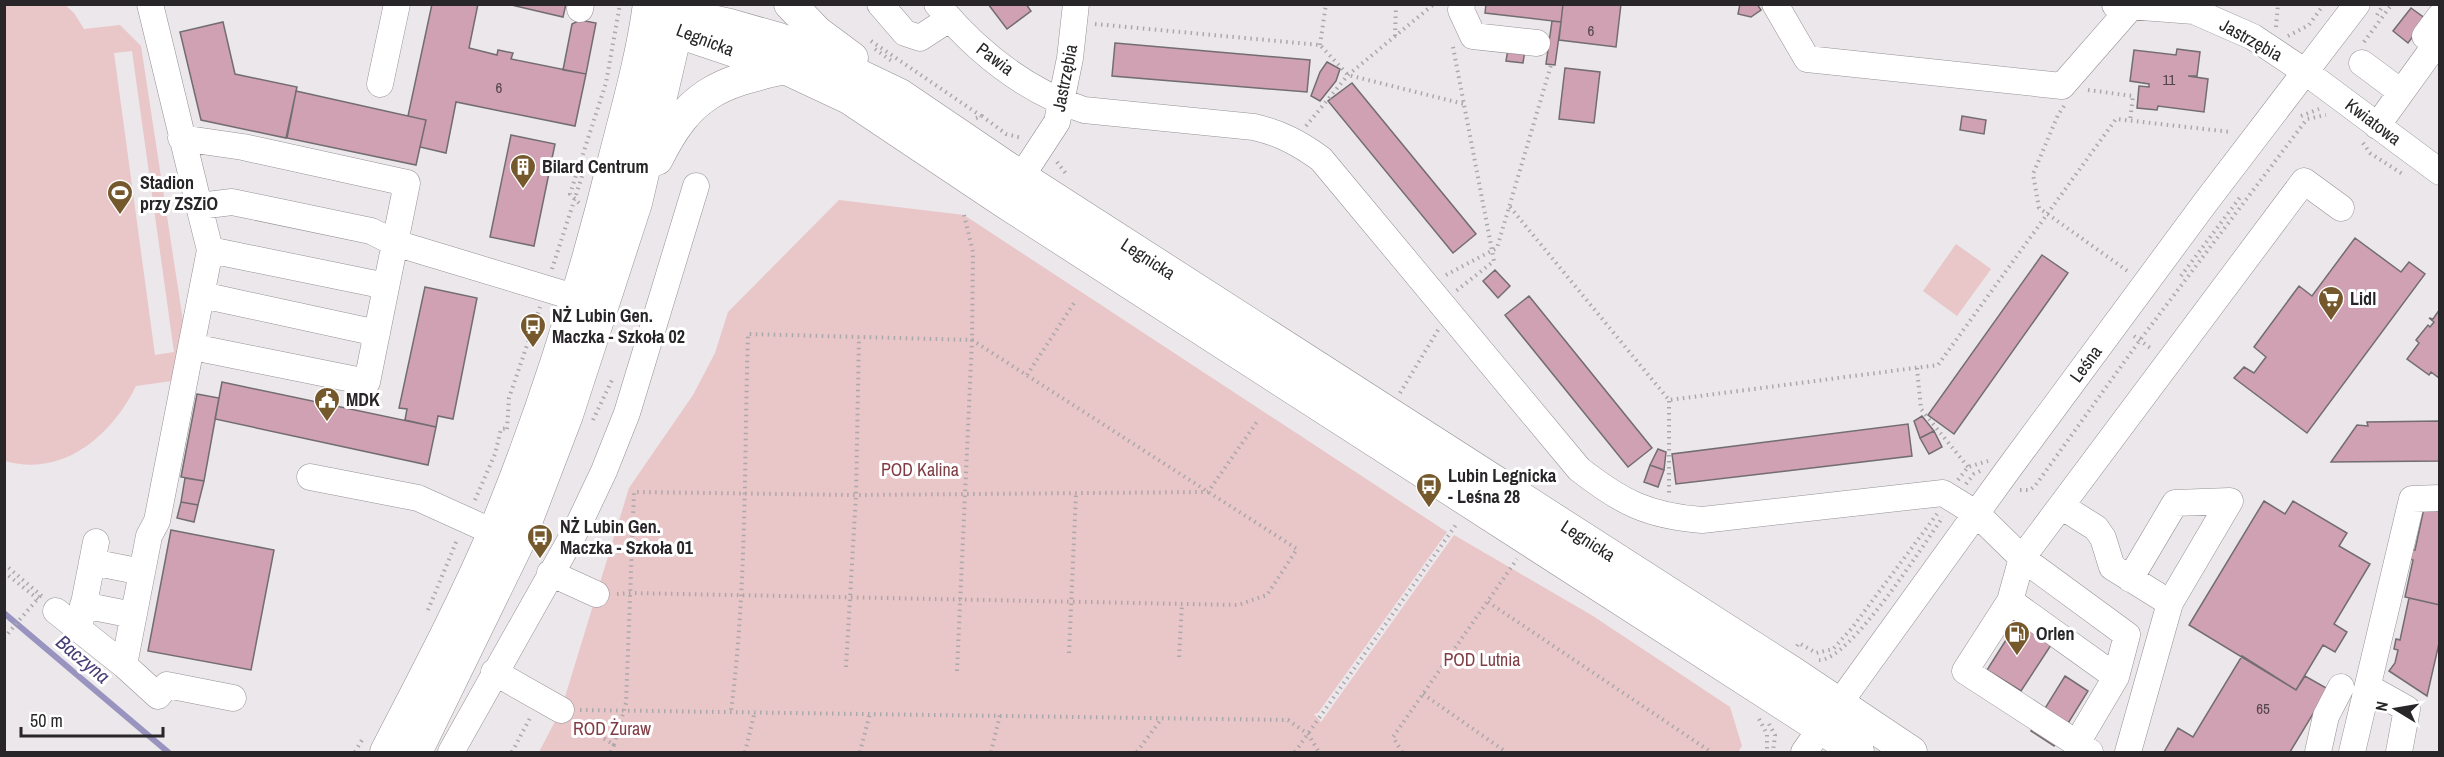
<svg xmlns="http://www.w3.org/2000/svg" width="2444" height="757" font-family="'Archivo Narrow',sans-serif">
  <rect width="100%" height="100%" fill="#ebe7ea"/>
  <!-- green -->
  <path fill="#e9c6c8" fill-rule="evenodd" d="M5,5H65L74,13L84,29L120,25L141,46L187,347L179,380L136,386C112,435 63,478 5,461ZM132,51L174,352L155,355L114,53Z
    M839,200L964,215L1447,532L1318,713L1314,714L1321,722L1454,535L1593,616L1730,707L1742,746L1738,752H539L561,710L629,488L693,395L715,353L728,312Z
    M1956,244L1991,269L1957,316L1923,291Z"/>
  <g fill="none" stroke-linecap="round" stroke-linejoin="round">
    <!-- stream -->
    <path stroke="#9994bf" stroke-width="6" d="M4,613L168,752"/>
  </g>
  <!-- building -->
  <path fill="#d0a0b3" stroke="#726d6f" stroke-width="1.5" d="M432,4H478L469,48L497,55L498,50L513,53L511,59L586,74L575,126L456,102L446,153L420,147L426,120L408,116Z
    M507,4H566L563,17Z
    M988,4H1026L1031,11L1007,29Z
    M1486,4H1563L1561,22L1485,13Z
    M1563,4H1621L1616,47L1559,40Z
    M1740,4H1757L1761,10L1751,17L1738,14Z
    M2411,8L2426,19L2408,43L2393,31Z
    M580,20L596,23L586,74L563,70L572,24Z
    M1552,21L1561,22L1555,65L1546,64Z
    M223,22L235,74L297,87L286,138L201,120L180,32Z
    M1115,43L1310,60L1307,92L1112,76Z
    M1508,49L1525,50L1523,63L1506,61Z
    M2177,49L2200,52L2197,76H2188L2208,79L2204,112L2158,106L2157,110L2137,108L2139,86L2149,87V84L2130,81L2134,50L2176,55Z
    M1327,62L1340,69L1336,81L1320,101L1311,96L1320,72Z
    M1565,68L1600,72L1594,123L1559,119Z
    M1352,83L1476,234L1453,253L1328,101Z
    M296,91L426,120L416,165L287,138Z
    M1962,116L1986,120L1984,134L1960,130Z
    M511,135L555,144L534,246L490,237Z
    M2355,238L2401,272L2409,262L2425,274L2307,433L2234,378L2244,367L2254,373L2266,357L2254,347L2299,286L2312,296Z
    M2042,255L2068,273L1954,434L1928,415Z
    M1495,270L1510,286L1498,298L1483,281Z
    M425,287L477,298L453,419L438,416L436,427L405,420L407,409L399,408Z
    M1529,296L1652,448L1628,467L1505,315Z
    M2440,309V377L2439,378L2431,372L2429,375L2407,359L2419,343L2416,340L2428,325L2430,327L2434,322L2429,318L2433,319Z
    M222,382L436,427L428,465L215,419Z
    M197,394L219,398L204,481L181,477Z
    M1922,416L1934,431L1920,438L1914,421Z
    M2440,421V461L2331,462L2357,425L2368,426L2367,422Z
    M1908,424L1912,456L1676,484L1672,454Z
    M1934,431L1942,447L1929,454L1920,438Z
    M1658,449L1666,452L1664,470L1650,465Z
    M1650,465L1664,470L1658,487L1644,482Z
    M185,478L204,481L198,505L181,502Z
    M2264,501L2285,514L2293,501L2347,533L2339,546L2370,564L2334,624L2347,632L2335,652L2323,645L2296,690L2189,625Z
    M181,502L198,505L194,522L177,518Z
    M2424,508L2440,511V605L2405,597L2413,560L2409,559L2411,549L2415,550Z
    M171,530L274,550L251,670L148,651Z
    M2409,598L2440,605V639L2427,696L2389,671L2395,663L2398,650L2394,649L2396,639L2400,640Z
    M2024,624L2053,642L2021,691L1987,670L2011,632L2017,635Z
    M2242,656L2296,690L2305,676L2328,689L2290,752H2164L2178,728L2193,737Z
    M2065,676L2088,691L2054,746L2031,731Z"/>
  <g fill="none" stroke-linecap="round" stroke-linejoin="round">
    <defs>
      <path id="minor" d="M150,4L199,206L232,202L371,231L395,243L577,298
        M880,4L905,33L920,38L949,19
        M937,4C976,51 1026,91 1084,110L1254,127C1280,133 1299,143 1321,159L1579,469C1621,502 1648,516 1702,520L1943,493L1977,514L2022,558L2127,635L2116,677L2077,743L2078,752
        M1462,4L1461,10L1473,36L1537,43
        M1775,4L1807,59L2062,86L2131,7
        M2115,5L2194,11L2253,37L2307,73L2440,172
        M580,9L581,4
        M2440,16L2425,36L2440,47
        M2362,63L2401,92
        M380,84L397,4
        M2377,126L2436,44
        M181,138L243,147L407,183L367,382L193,347
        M1021,177L1057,122L1070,58L1076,4
        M210,250L386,286
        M202,295L377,333
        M310,477L418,498L493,532
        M2061,506L2096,528L2103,538L2112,567L2170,603
        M92,562L142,572
        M550,573L596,594
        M2010,601L2116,677
        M83,605L133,615
        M56,611L124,665L158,696L167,685L233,698
        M79,629L96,542
        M124,665L149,536L157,521L210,250L199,206
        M494,672L561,710
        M2368,687L2407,709L2399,752
        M451,752L577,528L604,471L627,413L696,186
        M1804,752L2007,471L2205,203L2357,4
        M2090,752L1965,671L2010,601L2022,558L2304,181L2341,208
        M2128,752L2170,603L2230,501L2175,503L2130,579
        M2318,752L2326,716L2341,687
        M2352,752L2412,499L2440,498"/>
      <path id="major" d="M790,4L817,32L852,58
        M648,12L681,14L726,24L779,39L829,61L900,95L1021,177L1790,671L1911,752
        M664,23L678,32L785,68L849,98L1006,203L1858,752
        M657,159C689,94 717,83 785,68
        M386,752C423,680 462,607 494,532C544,411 583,286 614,160C627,109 642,57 649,4
        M416,752L518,543L567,415L636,203L681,11"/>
    </defs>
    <!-- minor casing -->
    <use href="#minor" stroke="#959195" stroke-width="27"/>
    <!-- major casing -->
    <use href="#major" stroke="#959195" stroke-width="33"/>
    <!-- path -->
    <path stroke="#aba8ab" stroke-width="4" stroke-dasharray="1.5 4.5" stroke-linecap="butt" d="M2377,15L2384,4
      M1095,24L1320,45L1348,75L1464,104
      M2276,27L2278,4
      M1395,36L1396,5
      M2288,36L2309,25L2324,4
      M871,41L981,116
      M2364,42L2392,4
      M1320,45L1326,4
      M1453,47L1494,261L1456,291
      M875,49L893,62
      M2088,90L2133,96L2130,121
      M2064,106L2058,115L2033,174L2039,208L2129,272
      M2301,116L2319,109
      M976,118L982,116L1006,134L1022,138
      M1306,126L1348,75L1434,4
      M2363,143L2370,153L2404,175
      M1057,162L1067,175
      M579,203L570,194L606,83L620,4
      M1510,207L1669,400L1938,365L2116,119L2231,132
      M552,269L583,173
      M1446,275L1497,248L1551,65
      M2181,276L2241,196
      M2134,336L2153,350
      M1917,368L1921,409L1968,467
      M1027,375L1076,300
      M1400,393L1438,330
      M1669,401V495
      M593,420L613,378
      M507,429L509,398L540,307
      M1958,480L1968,467L1988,461
      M1966,484L1974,474L1980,471
      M2020,490H2030L2035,486L2140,340L2307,119L2326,115
      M475,500L495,454L501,429L508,428
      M4,564L43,597
      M4,572L38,599
      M617,594L631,593C833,597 1036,601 1238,605L1267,595L1297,549L972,340L748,334C744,460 747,587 731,711
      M1488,602L1711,752
      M428,610L457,540
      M1797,646L1799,643L1816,653L1833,649L1852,628L1937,514
      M1069,653L1076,493
      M1179,657L1182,604
      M1819,660C1850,661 1923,545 1943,517
      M846,667L856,495L859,337
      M957,671L972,340L973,252L964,215
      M1423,694L1506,752
      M580,710L1288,720L1308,734L1319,752
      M1759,719L1767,734V752
      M579,722L614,745L611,752
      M1769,724L1775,735L1773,752
      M614,745L626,703L634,492L856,495L1208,492L1259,419
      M355,752L362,740
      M512,752L531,716
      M745,752L755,711
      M860,752L870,713
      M991,752L1000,715
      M1137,752L1162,718
      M1295,752L1458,522
      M1402,752L1393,737L1517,559"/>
    <!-- minor -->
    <use href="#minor" stroke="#fff" stroke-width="26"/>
    <!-- major -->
    <use href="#major" stroke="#fff" stroke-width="32"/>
    <!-- path-bridge -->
    <path stroke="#aba8ab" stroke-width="4" stroke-dasharray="1.5 4.5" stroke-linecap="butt" d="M4,638L41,595"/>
  </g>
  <!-- icons -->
  <defs>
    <symbol id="building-pin" viewBox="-11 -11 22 30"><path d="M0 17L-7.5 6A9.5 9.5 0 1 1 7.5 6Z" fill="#75592c" stroke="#fff"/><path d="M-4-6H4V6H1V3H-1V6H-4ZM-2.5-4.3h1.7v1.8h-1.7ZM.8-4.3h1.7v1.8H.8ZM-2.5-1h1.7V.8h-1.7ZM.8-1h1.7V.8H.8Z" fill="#fff"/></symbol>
    <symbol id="stadium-pin" viewBox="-11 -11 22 30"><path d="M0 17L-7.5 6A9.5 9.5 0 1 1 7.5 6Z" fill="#75592c" stroke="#fff"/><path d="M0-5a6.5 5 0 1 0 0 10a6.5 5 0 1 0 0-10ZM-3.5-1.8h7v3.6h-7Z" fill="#fff"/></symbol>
    <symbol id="supermarket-pin" viewBox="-11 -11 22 30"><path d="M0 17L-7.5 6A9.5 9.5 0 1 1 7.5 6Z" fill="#75592c" stroke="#fff"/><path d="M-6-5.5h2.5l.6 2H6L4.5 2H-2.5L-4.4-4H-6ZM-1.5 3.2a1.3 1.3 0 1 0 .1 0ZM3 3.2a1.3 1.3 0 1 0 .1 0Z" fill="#fff"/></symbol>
    <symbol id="bus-pin" viewBox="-11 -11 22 30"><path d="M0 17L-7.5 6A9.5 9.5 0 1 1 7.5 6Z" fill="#75592c" stroke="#fff"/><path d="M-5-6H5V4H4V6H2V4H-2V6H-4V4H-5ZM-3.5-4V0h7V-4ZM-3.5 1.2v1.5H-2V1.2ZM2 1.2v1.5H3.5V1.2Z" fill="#fff"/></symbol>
    <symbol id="civic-pin" viewBox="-11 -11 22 30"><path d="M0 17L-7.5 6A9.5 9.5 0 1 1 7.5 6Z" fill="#75592c" stroke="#fff"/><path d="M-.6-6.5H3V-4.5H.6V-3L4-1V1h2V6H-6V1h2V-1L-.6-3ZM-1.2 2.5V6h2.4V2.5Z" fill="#fff"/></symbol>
    <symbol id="fuel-pin" viewBox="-11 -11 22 30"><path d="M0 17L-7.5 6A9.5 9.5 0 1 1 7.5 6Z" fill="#75592c" stroke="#fff"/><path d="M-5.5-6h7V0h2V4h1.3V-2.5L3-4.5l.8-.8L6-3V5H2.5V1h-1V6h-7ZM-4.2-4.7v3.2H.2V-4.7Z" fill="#fff"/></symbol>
  </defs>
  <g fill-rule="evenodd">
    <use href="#building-pin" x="508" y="152" width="30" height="40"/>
    <use href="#stadium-pin" x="105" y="178" width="30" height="40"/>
    <use href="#supermarket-pin" x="2316" y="284" width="30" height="40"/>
    <use href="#bus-pin" x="518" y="311" width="30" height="40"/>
    <use href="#civic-pin" x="312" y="385" width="30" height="40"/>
    <use href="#bus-pin" x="1414" y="471" width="30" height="40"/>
    <use href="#bus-pin" x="525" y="522" width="30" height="40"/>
    <use href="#fuel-pin" x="2002" y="619" width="30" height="40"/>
  </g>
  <g text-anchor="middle" stroke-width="6" stroke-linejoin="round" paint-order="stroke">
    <!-- number labels -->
    <g font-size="15" fill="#52444b">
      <text x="1591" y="36">6</text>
      <text x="2169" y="85">11</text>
      <text x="499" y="93">6</text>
      <text x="2263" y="714">65</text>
    </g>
    <!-- street labels -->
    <g font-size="18" fill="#282628" stroke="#fff">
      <text transform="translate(705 40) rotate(21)" y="6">Legnicka</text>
      <text transform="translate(2251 40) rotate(29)" y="6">Jastrzębia</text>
      <text transform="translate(995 59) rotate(37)" y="6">Pawia</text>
      <text transform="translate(1065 78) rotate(-79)" y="6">Jastrzębia</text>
      <text transform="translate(2373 122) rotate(37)" y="6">Kwiatowa</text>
      <text transform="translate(1148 259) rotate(33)" y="6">Legnicka</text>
      <text transform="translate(2086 364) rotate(-54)" y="6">Leśna</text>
      <text transform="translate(1588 541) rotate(33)" y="6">Legnicka</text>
    </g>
    <!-- poi labels -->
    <g font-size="18" font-weight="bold" fill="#282628" stroke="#fff" text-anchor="start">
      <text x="542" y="173">Bilard Centrum</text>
      <text x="140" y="189">Stadion<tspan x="140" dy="21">przy ZSZiO</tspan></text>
      <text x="2350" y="305">Lidl</text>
      <text x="552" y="322">NŻ Lubin Gen.<tspan x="552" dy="21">Maczka - Szkoła 02</tspan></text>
      <text x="346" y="406">MDK</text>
      <text x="1448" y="482">Lubin Legnicka<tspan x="1448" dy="21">- Leśna 28</tspan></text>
      <text x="560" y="533">NŻ Lubin Gen.<tspan x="560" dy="21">Maczka - Szkoła 01</tspan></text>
      <text x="2036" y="640">Orlen</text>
    </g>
    <!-- park labels -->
    <g font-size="18" fill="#803d45" stroke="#fff">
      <text x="920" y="476">POD Kalina</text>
      <text x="1482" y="666">POD Lutnia</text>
      <text x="612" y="735">ROD Żuraw</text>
    </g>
    <!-- water labels -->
    <g font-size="20" font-style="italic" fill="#483d75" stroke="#fff">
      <text transform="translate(83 659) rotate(40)" y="7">Baczyna</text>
    </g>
  </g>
  <!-- border -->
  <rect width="2444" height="757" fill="none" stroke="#282628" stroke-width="12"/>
  <!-- north arrow -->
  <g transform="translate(2396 709) rotate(281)" stroke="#ffffff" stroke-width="4.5" paint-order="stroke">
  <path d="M0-4.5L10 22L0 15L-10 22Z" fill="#282628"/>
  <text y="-9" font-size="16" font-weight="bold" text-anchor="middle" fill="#282628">N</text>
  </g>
  <!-- scale -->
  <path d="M21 727v9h142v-9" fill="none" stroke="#282628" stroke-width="3"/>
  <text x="30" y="727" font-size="18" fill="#282628" stroke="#ffffff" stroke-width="4.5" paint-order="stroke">50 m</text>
</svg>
